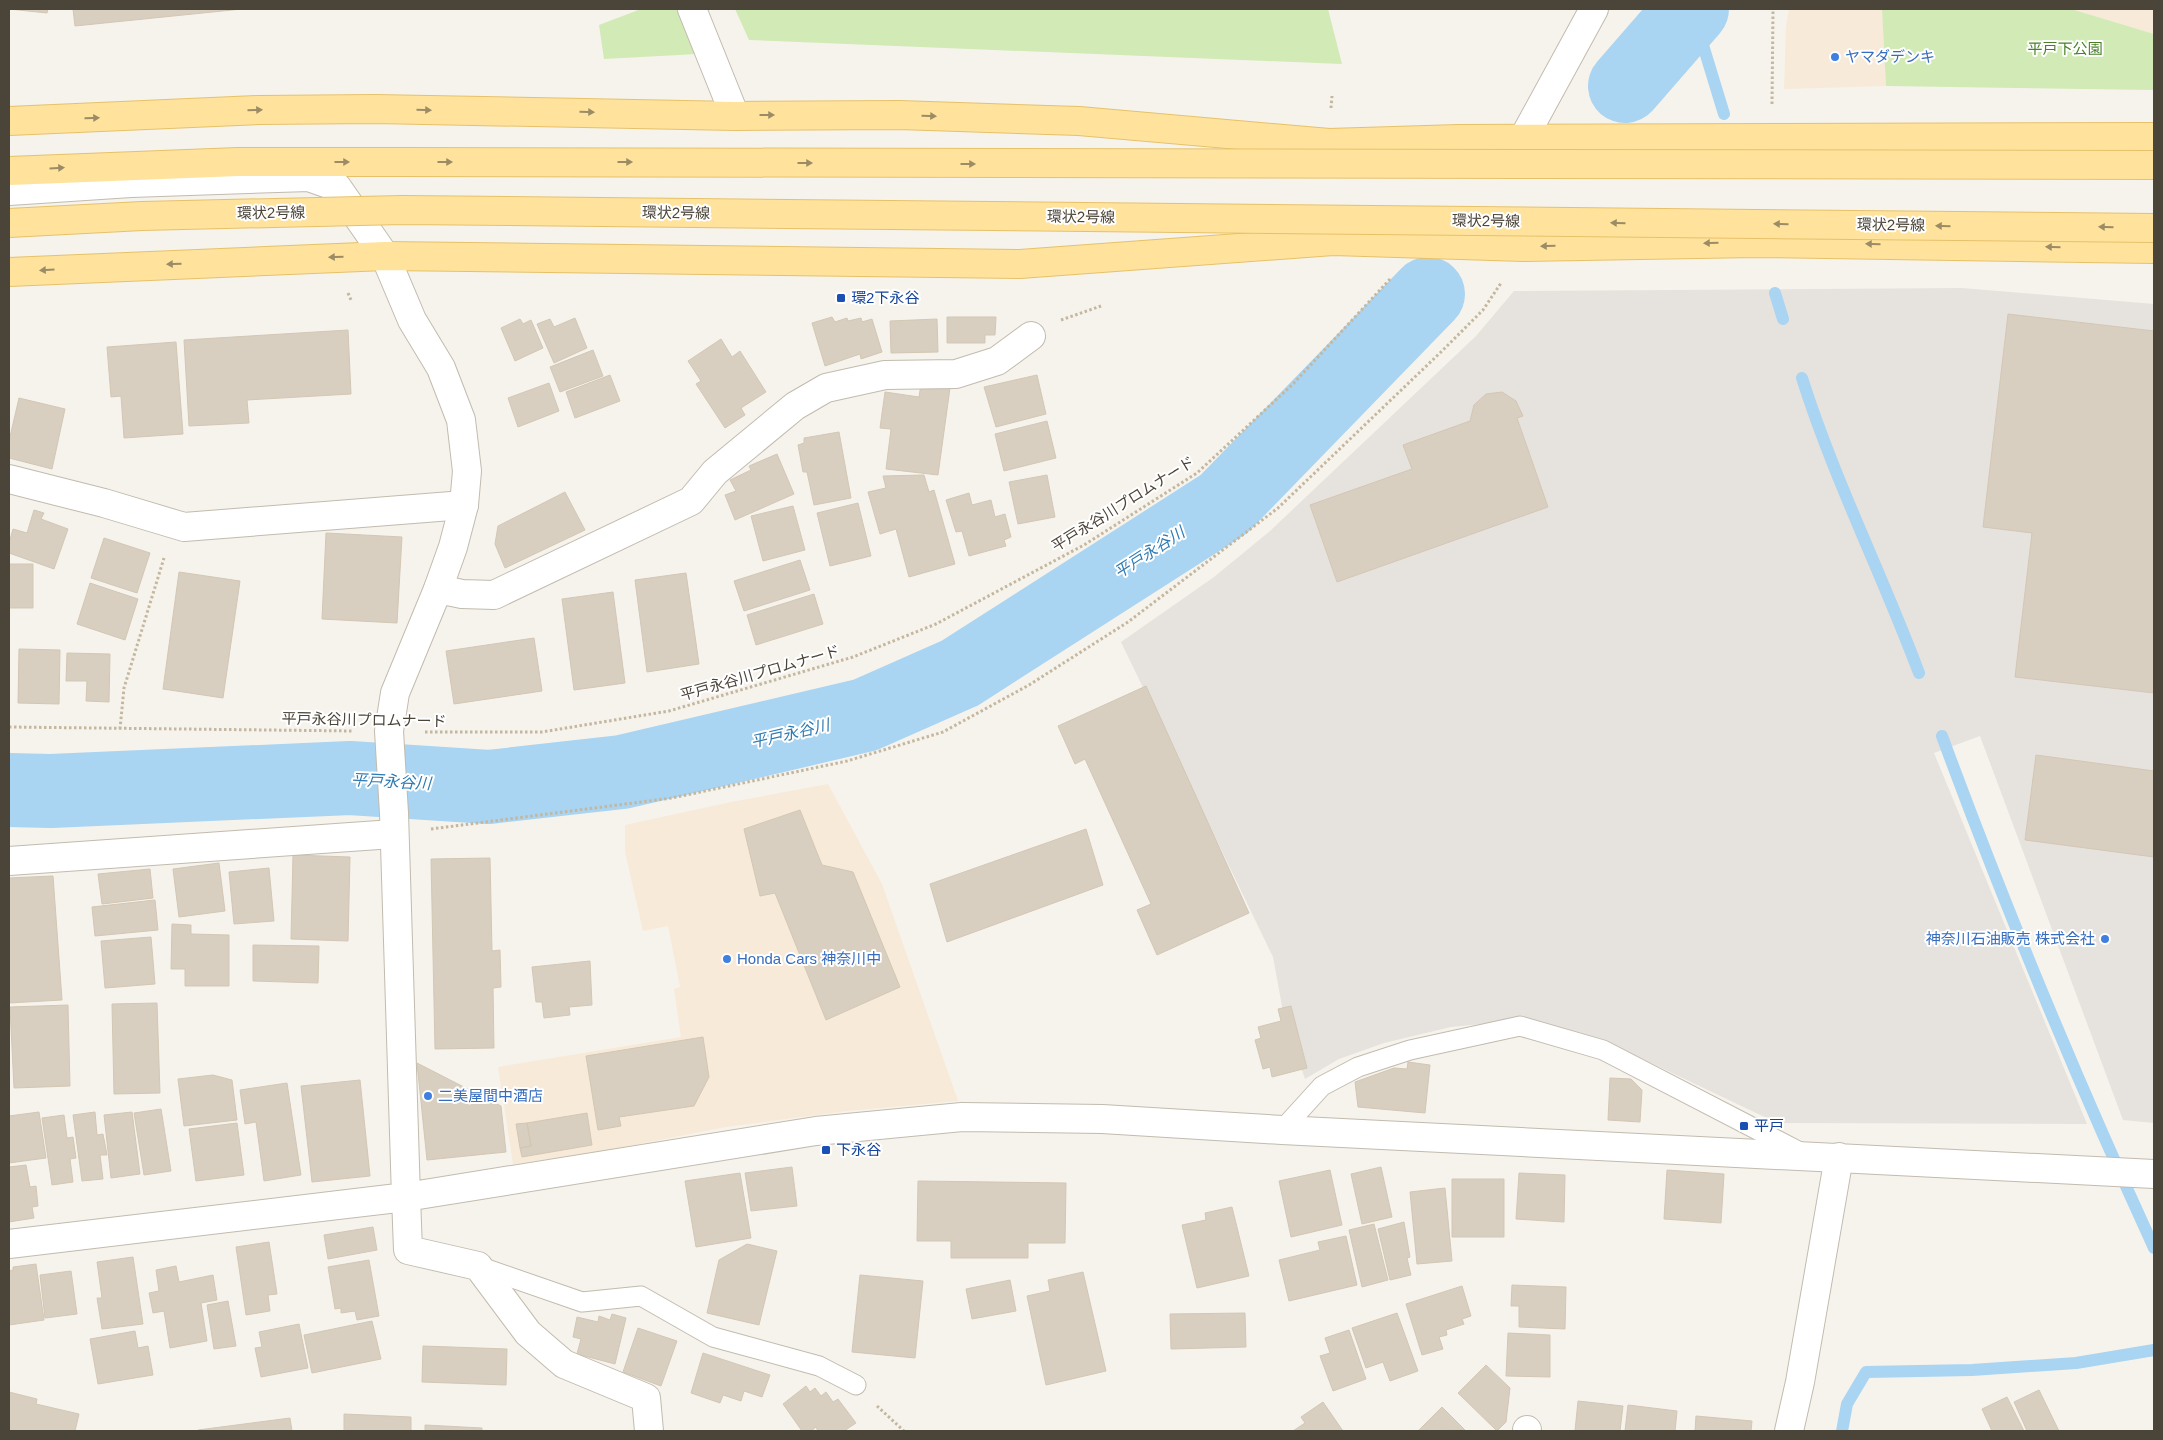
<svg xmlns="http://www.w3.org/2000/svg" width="2163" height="1440" font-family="Arial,'Noto Sans JP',sans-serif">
  <rect width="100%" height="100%" fill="#f6f3ec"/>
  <!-- commercial -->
  <path fill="#f7ead8" d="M1789,9H1882L1886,86L1784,89L1786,27Z
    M2071,9H2154V34Z
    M828,784L882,884L958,1101L847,1111L726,1127L598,1152L513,1164L498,1067L681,1037L674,989L680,987L668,926L643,931L625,852V825L731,802Z"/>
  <!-- industrial -->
  <path fill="#e6e2dd" d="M1962,288L2154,304V1123L2123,1120L1980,736L1934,753L2087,1124L1777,1123L1601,1039L1531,1019L1451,1027L1384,1043L1339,1059L1305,1079L1284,1017L1273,957L1121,642L1214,577L1270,531L1476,336L1514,291Z"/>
  <!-- green -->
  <path fill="#d2eab5" d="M641,9H677L697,54L604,59L599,25Z
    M735,9H1328L1342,64L749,40Z
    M1882,9H2071L2154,34V90L1886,86Z"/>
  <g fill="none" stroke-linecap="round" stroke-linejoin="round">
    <!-- stream -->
    <path stroke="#a9d4f2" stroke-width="12" d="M1692,9L1724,114
      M1775,293L1783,319
      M1802,378C1834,479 1882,574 1919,673
      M1942,736C2006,910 2077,1080 2154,1248
      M1842,1431L1847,1404L1866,1372L1972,1370L2076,1363L2154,1350"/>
    <!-- river -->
    <path stroke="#a9d4f2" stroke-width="74" d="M1625,86L1692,9
      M9,790L51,791L350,778L489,787L622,772L865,715L960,673L1224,504L1428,294"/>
  </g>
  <!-- building -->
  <path fill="#d8cfc1" stroke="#d3c7b4" d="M9,9H48L47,13Z
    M73,9H242L75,26Z
    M2008,314L2154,331V693L2015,677L2032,533L1983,527Z
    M832,317L835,322L847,318L848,321L861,318L862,322L872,319L882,352L861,359L860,354L825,366L812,323Z
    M947,317H996L995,335H985V343H947Z
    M575,318L587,348L554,363L537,324L550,319L554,327Z
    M520,319L523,324L531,320L543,348L515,361L501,328Z
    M937,319L938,352L891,353L890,321Z
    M348,330L351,394L247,400L249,423L189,426L184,340Z
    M721,339L732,357L740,351L766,392L741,408L745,415L725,428L696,384L701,381L688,361Z
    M176,342L183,434L124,438L121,396L111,397L107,347Z
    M593,350L603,376L560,392L550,367Z
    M610,375L620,401L575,418L566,392Z
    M1037,375L1046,414L996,427L984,387Z
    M549,383L559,411L518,427L508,398Z
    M921,384L950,388L938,475L886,469L891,429L880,428L885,392L919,397Z
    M1502,392L1516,401L1523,416L1517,418L1548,507L1337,582L1310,505L1412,469L1403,445L1470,421L1474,405L1486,394Z
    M19,398L65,409L52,469L9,458V441Z
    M1047,421L1056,458L1004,471L995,434Z
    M839,432L851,498L814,505L807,472H803L798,445L804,443V438Z
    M777,454L794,494L735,520L725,495L736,491L730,480L751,470L749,466Z
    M924,475L929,492L934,490L955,564L909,577L896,529L880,534L868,492L886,488L883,476Z
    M1047,475L1055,517L1018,524L1009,482Z
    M565,492L585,530L505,568L495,544L498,526Z
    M969,493L972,505L991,500L995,517L1005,514L1011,537L1004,540L1006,546L969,556L962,531L956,532L946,500Z
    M858,503L871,556L830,566L817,513Z
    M793,506L805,550L763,561L751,516Z
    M34,510L44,513L41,519L68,529L54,569L9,553V543L13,529L27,533Z
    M326,533L402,537L397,623L322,619Z
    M104,538L150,553L137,593L91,578Z
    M800,560L810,590L744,611L734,581Z
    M9,564H33V608H9Z
    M179,572L240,581L223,698L163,689Z
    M686,573L699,664L647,672L635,580Z
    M90,583L138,599L125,640L77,624Z
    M613,592L625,683L574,690L562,599Z
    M814,594L823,624L756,645L747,615Z
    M534,638L542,691L454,704L446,651Z
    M19,649L60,650L59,704L18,703Z
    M67,653L110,654L109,702L86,701L87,681H66Z
    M1146,686L1249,913L1157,955L1137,910L1151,904L1085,759L1075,764L1058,726Z
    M2036,755L2154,771V857L2025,840Z
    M800,810L822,865L853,872L900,987L826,1020L775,893L760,896L744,829Z
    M1086,829L1103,885L947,942L930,884Z
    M293,855L350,857L348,941L291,939Z
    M490,858L492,951L500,950L501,987L493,988L494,1048L435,1049L431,859Z
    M219,863L225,911L179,917L173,869Z
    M269,868L274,921L234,924L229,872Z
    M150,869L153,898L102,904L98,874Z
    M53,876L62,1000L9,1003V878Z
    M155,900L158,930L95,936L92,907Z
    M172,924L191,925V934L229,935V986H185V969H171Z
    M151,937L155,984L105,988L101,941Z
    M253,945L319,946L318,983L253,981Z
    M590,961L592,1005L569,1007L570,1015L544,1018L542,1002H536L532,967Z
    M157,1003L160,1093L114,1094L112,1004Z
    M68,1005L70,1086L14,1088L10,1007Z
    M1291,1006L1307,1068L1272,1077L1270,1067L1263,1069L1255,1040L1261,1038L1258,1027L1281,1021L1278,1009Z
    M703,1037L709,1077L694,1106L619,1117L621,1126L598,1130L586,1056Z
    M1408,1062L1430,1065L1425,1113L1358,1107L1355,1082L1394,1068L1407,1069Z
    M417,1063L501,1106L506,1152L427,1160Z
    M213,1075L232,1080L237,1120L184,1126L178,1079Z
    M1610,1078L1631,1079L1642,1090L1640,1122L1608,1120Z
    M360,1080L370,1176L312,1182L301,1086Z
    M287,1083L301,1175L264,1181L256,1122L245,1124L240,1090Z
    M161,1109L171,1171L144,1175L134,1113Z
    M39,1112L46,1158L9,1163V1116Z
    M95,1112L97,1135L103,1134L107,1155H100L103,1179L82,1181L73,1115Z
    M132,1112L140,1174L111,1178L104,1115Z
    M587,1113L592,1145L522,1157L520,1148L531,1146L527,1123Z
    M64,1115L67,1138L73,1137L76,1158L70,1159L73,1182L52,1185L42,1118Z
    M237,1123L244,1175L196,1181L189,1129Z
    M527,1123L531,1146L520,1148L516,1124Z
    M26,1165L30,1187L36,1186L38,1206L32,1207L34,1218L9,1222V1167Z
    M792,1167L797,1206L751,1211L745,1173Z
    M1381,1167L1392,1217L1362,1224L1351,1174Z
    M1330,1170L1342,1225L1291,1237L1279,1181Z
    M1667,1170L1724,1174L1721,1223L1664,1219Z
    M740,1173L751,1238L696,1247L685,1181Z
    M1519,1173L1565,1175L1564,1222L1516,1219Z
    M1452,1179H1504V1237H1452Z
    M918,1181L1066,1183L1065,1243H1028V1258H951V1241H917Z
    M1445,1188L1452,1261L1417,1264L1410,1192Z
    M1232,1207L1249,1276L1197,1288L1182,1225L1206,1220L1205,1213Z
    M1404,1222L1410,1257L1407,1258L1411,1275L1390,1280L1378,1229Z
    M1374,1224L1388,1280L1362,1287L1349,1230Z
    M373,1227L377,1250L328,1259L324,1235Z
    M1346,1236L1357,1285L1289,1301L1279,1260L1320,1250L1318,1242Z
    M269,1242L277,1294L268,1295L270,1311L246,1315L236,1247Z
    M747,1244L777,1251L759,1325L707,1313L719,1260Z
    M133,1257L143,1324L102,1329L97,1298H102L97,1262Z
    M369,1260L379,1316L357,1320L355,1311L341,1313V1308L335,1309L328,1267Z
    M36,1264L44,1320L9,1325V1271L13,1270V1267Z
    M176,1266L179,1282L213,1275L217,1300L201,1303L207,1341L170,1348L164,1311L153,1313L149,1293L159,1291L156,1270Z
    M71,1271L77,1314L45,1318L40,1275Z
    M1083,1272L1106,1371L1046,1385L1027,1296L1050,1291L1048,1280Z
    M860,1275L923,1281L915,1358L852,1352Z
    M1010,1280L1016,1311L972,1319L966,1289Z
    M1512,1285L1566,1287L1565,1329L1519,1327V1306H1511Z
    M1462,1286L1471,1316L1462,1319L1464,1324L1446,1330L1447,1335L1439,1337L1443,1349L1422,1355L1406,1304Z
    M228,1301L236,1346L214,1349L207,1305Z
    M1245,1313L1246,1347L1171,1349L1170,1314Z
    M1397,1313L1418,1371L1390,1381L1383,1362L1366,1368L1352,1328Z
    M612,1314L626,1318L615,1364L577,1354L581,1339L573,1337L577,1317L598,1322L599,1316L610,1320Z
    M372,1321L381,1359L312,1373L304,1335Z
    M299,1324L308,1368L261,1377L255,1348L262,1347L259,1332Z
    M638,1328L677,1341L661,1386L623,1372Z
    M1349,1330L1366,1379L1333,1391L1320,1356L1330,1353L1325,1338Z
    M135,1331L138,1348L148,1346L153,1375L98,1384L90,1339Z
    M1508,1333L1550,1335V1377L1506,1376Z
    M423,1346L507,1349L506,1385L422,1382Z
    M703,1353L770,1375L762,1397L744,1391L741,1401L723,1395L720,1403L691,1393Z
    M1486,1365L1510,1388L1506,1422L1497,1431L1458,1393Z
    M806,1386L810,1392L815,1388L821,1396L826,1392L833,1402L838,1399L856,1423L844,1431H818L816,1427L811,1431H802L783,1404Z
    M2039,1390L2059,1431H2027L2014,1402Z
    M9,1392L37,1399L36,1404L79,1414L75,1431H9Z
    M2007,1397L2024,1431H1992L1982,1409Z
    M1578,1401L1623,1406L1620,1431H1575Z
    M1323,1402L1343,1431H1293L1305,1423L1301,1417Z
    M1628,1405L1677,1411L1675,1431H1625Z
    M1442,1407L1465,1430L1418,1431Z
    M344,1414L411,1417V1431H344Z
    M1696,1416L1752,1421L1751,1431H1695Z
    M290,1418L292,1431H199L198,1430Z
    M425,1425L482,1428V1431H425Z"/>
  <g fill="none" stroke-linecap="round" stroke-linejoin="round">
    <defs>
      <path id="service" d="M1282,1130L1322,1086L1358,1067L1410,1050L1520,1026L1603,1050L1800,1152
        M478,1266L582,1302L641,1296L713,1337L819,1366L856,1385"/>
      <path id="minor" d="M692,9L735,116
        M1523,139L1594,9
        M9,479L104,503L184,527L464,505
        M438,589L462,594L494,595L691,501L715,472L795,406L826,388L885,375L956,374L997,361L1031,336
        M9,861L393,834
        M406,1197L408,1250L478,1266L528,1333L564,1364L646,1398L649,1431
        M1527,1431V1430"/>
      <path id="tertiary" d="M9,191L131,183L309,177L337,187L385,256L412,320L441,368L461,420L467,471L464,505L453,547L438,589L395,693L389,731L394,813L406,1197
        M9,1244L406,1197L816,1131L962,1117L1102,1119L1282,1130L2154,1174
        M1789,1431L1800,1382L1839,1157"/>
      <path id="primary" d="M9,121L259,110L375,109L735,116L899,115L1079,121L1329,143L1459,139L2154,137
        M9,171L238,162H397
        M9,272L385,256L1020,264L1333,241L1524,247L1756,243L2154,249"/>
    </defs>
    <!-- service casing -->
    <use href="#service" stroke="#c2bbae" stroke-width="21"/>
    <!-- minor casing -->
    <use href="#minor" stroke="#c2bbae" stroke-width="30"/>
    <!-- tertiary casing -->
    <use href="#tertiary" stroke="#c2bbae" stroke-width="30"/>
    <!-- primary casing -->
    <use href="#primary" stroke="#e6c16a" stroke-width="30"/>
    <!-- path -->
    <path stroke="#c4b79f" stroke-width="3" stroke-dasharray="2.5 2.5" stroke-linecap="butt" d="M1772,104L1773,9
      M1331,108L1332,96
      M348,293L351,300
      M1061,320L1101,306
      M9,727L354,731
      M120,729L124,688L164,558
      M425,732H542L669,711L853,657L936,624L1084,545L1197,473L1293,384L1391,278
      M431,829L672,798L847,761L943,732L1029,685L1128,622L1278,508L1442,351L1483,310L1501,283
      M877,1406L904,1431"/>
    <!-- service -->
    <use href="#service" stroke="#fff" stroke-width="19"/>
    <!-- minor -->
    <use href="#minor" stroke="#fff" stroke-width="28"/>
    <!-- tertiary -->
    <use href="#tertiary" stroke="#fff" stroke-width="28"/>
    <!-- primary -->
    <use href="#primary" stroke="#ffe39c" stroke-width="28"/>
    <defs>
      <path id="primary-bridge" d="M397,162L2154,165
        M9,223L142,216L402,210L2154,228"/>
    </defs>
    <!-- primary-bridge casing -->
    <use href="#primary-bridge" stroke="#e6c16a" stroke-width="30" stroke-linecap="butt"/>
    <!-- primary-bridge -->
    <use href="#primary-bridge" stroke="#ffe39c" stroke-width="28"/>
  </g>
  <!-- one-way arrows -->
  <defs><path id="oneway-solid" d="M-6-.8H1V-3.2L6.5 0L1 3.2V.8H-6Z" transform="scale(1.25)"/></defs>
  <g fill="#9c8c66">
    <use href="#oneway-solid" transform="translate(255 110) rotate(-2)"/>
    <use href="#oneway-solid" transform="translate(424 110) rotate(1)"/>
    <use href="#oneway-solid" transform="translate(587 112) rotate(1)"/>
    <use href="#oneway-solid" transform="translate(767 115)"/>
    <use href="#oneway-solid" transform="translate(929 116) rotate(2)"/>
    <use href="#oneway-solid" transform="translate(92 118) rotate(-2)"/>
    <use href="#oneway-solid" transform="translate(342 162)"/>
    <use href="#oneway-solid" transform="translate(445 162)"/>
    <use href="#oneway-solid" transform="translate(625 162)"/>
    <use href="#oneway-solid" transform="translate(805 163)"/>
    <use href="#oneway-solid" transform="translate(968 164)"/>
    <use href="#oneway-solid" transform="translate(57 168) rotate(-3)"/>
    <use href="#oneway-solid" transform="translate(1618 223) rotate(-179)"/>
    <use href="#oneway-solid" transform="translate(1781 224) rotate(-179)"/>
    <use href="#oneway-solid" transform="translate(1943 226) rotate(-179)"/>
    <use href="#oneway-solid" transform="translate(2106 227) rotate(-179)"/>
    <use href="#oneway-solid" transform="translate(1711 243) rotate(179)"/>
    <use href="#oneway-solid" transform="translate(1873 244) rotate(-179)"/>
    <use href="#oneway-solid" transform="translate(1548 246) rotate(179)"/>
    <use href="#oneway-solid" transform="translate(2053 247) rotate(-179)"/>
    <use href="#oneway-solid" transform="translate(336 257) rotate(178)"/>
    <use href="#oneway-solid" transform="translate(174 264) rotate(178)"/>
    <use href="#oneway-solid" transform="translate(47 270) rotate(177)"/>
  </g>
  <!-- markers -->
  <g fill="#3f7fe0" stroke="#fff" stroke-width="2">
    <circle cx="1835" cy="57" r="5"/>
    <circle cx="2105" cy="939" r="5"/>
    <circle cx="727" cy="959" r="5"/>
    <circle cx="428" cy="1096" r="5"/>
  </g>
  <g fill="#1a4fb4" stroke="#fff" stroke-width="2">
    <rect x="836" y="293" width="10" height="10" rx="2.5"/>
    <rect x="1739" y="1121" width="10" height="10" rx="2.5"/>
    <rect x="821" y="1145" width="10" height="10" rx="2.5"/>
  </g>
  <g text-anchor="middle" stroke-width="4" stroke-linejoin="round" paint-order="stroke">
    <!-- park labels -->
    <g font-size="15" fill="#4a7f2a" stroke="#fff">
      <text x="2065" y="54">平戸下公園</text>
    </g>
    <!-- shop labels -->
    <g font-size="15" fill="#366cbe" stroke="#fff" text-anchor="start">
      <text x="1845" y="62">ヤマダデンキ</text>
      <text x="2095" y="944" text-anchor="end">神奈川石油販売 株式会社</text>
      <text x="737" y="964">Honda Cars 神奈川中</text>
      <text x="438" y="1101">二美屋間中酒店</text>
    </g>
    <!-- street labels -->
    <g font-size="15" fill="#4b4439" stroke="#fff">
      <text transform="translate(271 213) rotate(-1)" y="5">環状2号線</text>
      <text transform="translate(676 213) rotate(1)" y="5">環状2号線</text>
      <text transform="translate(1081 217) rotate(1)" y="5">環状2号線</text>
      <text transform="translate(1486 221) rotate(1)" y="5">環状2号線</text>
      <text transform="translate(1891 225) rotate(1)" y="5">環状2号線</text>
      <text transform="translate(1123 504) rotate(-32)" y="5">平戸永谷川プロムナード</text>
      <text transform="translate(760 673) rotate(-16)" y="5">平戸永谷川プロムナード</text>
      <text transform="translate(364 720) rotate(1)" y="5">平戸永谷川プロムナード</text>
    </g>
    <!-- transit labels -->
    <g font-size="15" fill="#164399" stroke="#fff" text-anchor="start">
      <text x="851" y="303">環2下永谷</text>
      <text x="1754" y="1131">平戸</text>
      <text x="836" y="1155">下永谷</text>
    </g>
    <!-- water labels -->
    <g font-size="16" font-style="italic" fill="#2e7ab2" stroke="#fff">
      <text transform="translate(1149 552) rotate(-33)" y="6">平戸永谷川</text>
      <text transform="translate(790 733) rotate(-13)" y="6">平戸永谷川</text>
      <text transform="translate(391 781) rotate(3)" y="6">平戸永谷川</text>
    </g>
  </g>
  <!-- border -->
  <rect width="2163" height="1440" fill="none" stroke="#4b4439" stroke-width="20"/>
</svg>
